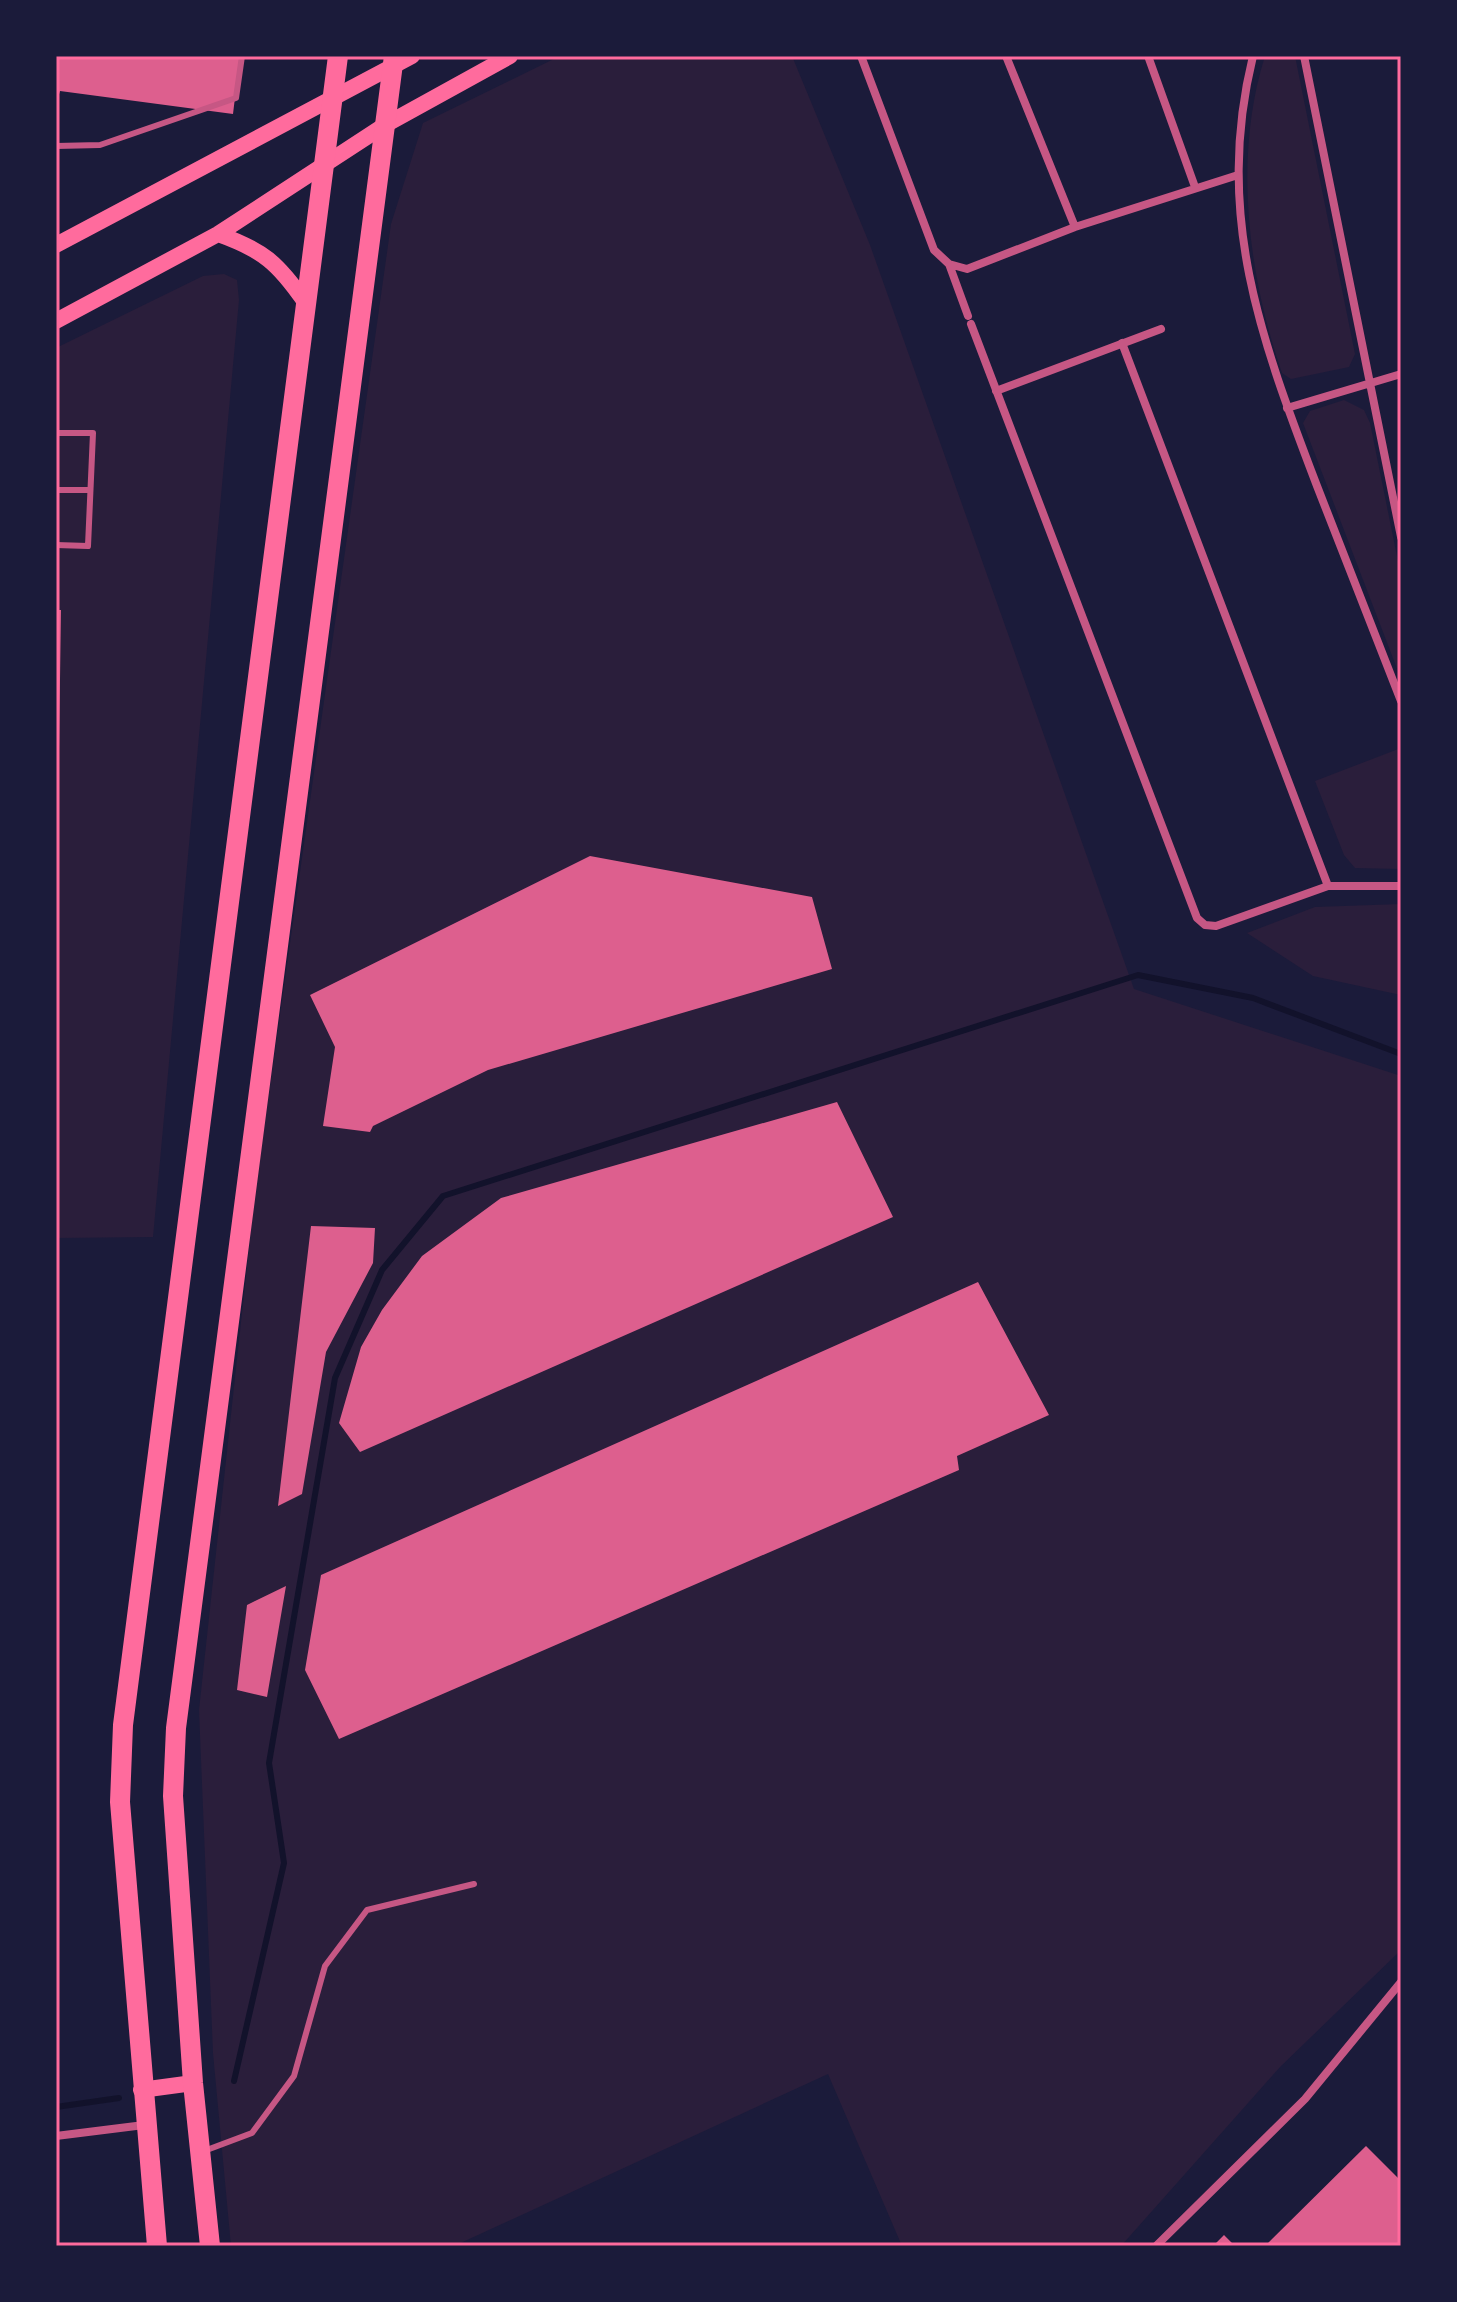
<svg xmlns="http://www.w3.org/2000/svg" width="1457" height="2302" font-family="Quicksand,sans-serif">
  <rect width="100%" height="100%" fill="#1b1b3a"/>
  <!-- green -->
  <path fill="#2a1e3b" d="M560,56H792L870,245L1134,989L1401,1076V1950L1280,2067L1121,2246H902L828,2074L454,2246H231L213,2053L199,1710L255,1193L391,224L423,123Z
    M1265,56H1295L1355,354L1349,367L1291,379L1282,373C1248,275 1233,157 1265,56Z
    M224,274L237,280L239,300L153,1237L56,1238V348L203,276Z
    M1344,400L1364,410L1370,423L1401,576V679L1303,423L1310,411Z
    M1401,748V869L1355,868L1344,855L1315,781Z
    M1401,904V995L1313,976L1247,933L1315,907Z"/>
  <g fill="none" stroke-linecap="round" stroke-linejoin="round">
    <!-- stream -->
    <path stroke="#12122b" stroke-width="6" d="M234,2081L284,1863L269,1763L335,1378L382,1270L443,1196L1138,975L1253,998L1401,1054
      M56,2107L119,2098"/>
  </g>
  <!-- building -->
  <path fill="#dd5f8e" d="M56,56H240L233,114L60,91L56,104Z
    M56,610H61L59,749H56Z
    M590,856L812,897L832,969L488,1070L373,1126L370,1132L323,1126L335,1047L310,995Z
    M837,1102L893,1217L360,1452L339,1423L361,1347L382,1310L422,1256L501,1198Z
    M311,1226L375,1228L373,1263L326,1352L302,1494L278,1506Z
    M978,1282L1049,1415L957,1456L959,1470L339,1739L305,1670L321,1575Z
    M286,1586L267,1697L237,1690L247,1605Z
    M1366,2146L1401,2181V2246H1265Z
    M1224,2235L1235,2246H1213Z"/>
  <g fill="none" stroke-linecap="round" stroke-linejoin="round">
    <!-- service -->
    <path stroke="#c65784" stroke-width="6" d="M56,146L100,145L236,98L242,56
      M56,433H93L88,546L56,545
      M56,490H90
      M204,2151L252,2133L294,2076L325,1966L367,1910L474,1884"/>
    <!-- minor -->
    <path stroke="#c65784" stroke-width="8" d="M861,56L934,250L949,264L967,269L1075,227L1238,175
      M1006,56L1075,227
      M1148,56L1195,187
      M1253,56C1214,215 1261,339 1317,486C1345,557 1373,629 1401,701
      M1304,56L1401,537
      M949,264L968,316
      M971,324L1197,918L1205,925L1216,926L1328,886H1401
      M1122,343L1328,886
      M996,391L1161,329
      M1287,408L1401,374
      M56,2136L144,2125
      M1156,2246L1305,2099L1401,1982"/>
    <!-- secondary -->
    <path stroke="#ff6b9d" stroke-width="16" d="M218,234C263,250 278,263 305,302
      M56,245L412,56
      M56,321L218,234L385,125L510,56
      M141,2090L193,2083"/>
    <!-- primary -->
    <path stroke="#ff6b9d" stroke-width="20" d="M157,2246L120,1802L123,1725L338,56
      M210,2246L193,2083L173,1796L176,1728L394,56"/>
  </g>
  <!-- border -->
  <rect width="1457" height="2302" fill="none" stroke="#1b1b3a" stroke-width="116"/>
  <rect x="58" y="58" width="1341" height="2186" fill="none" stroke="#ff6b9d" stroke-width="3"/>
</svg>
